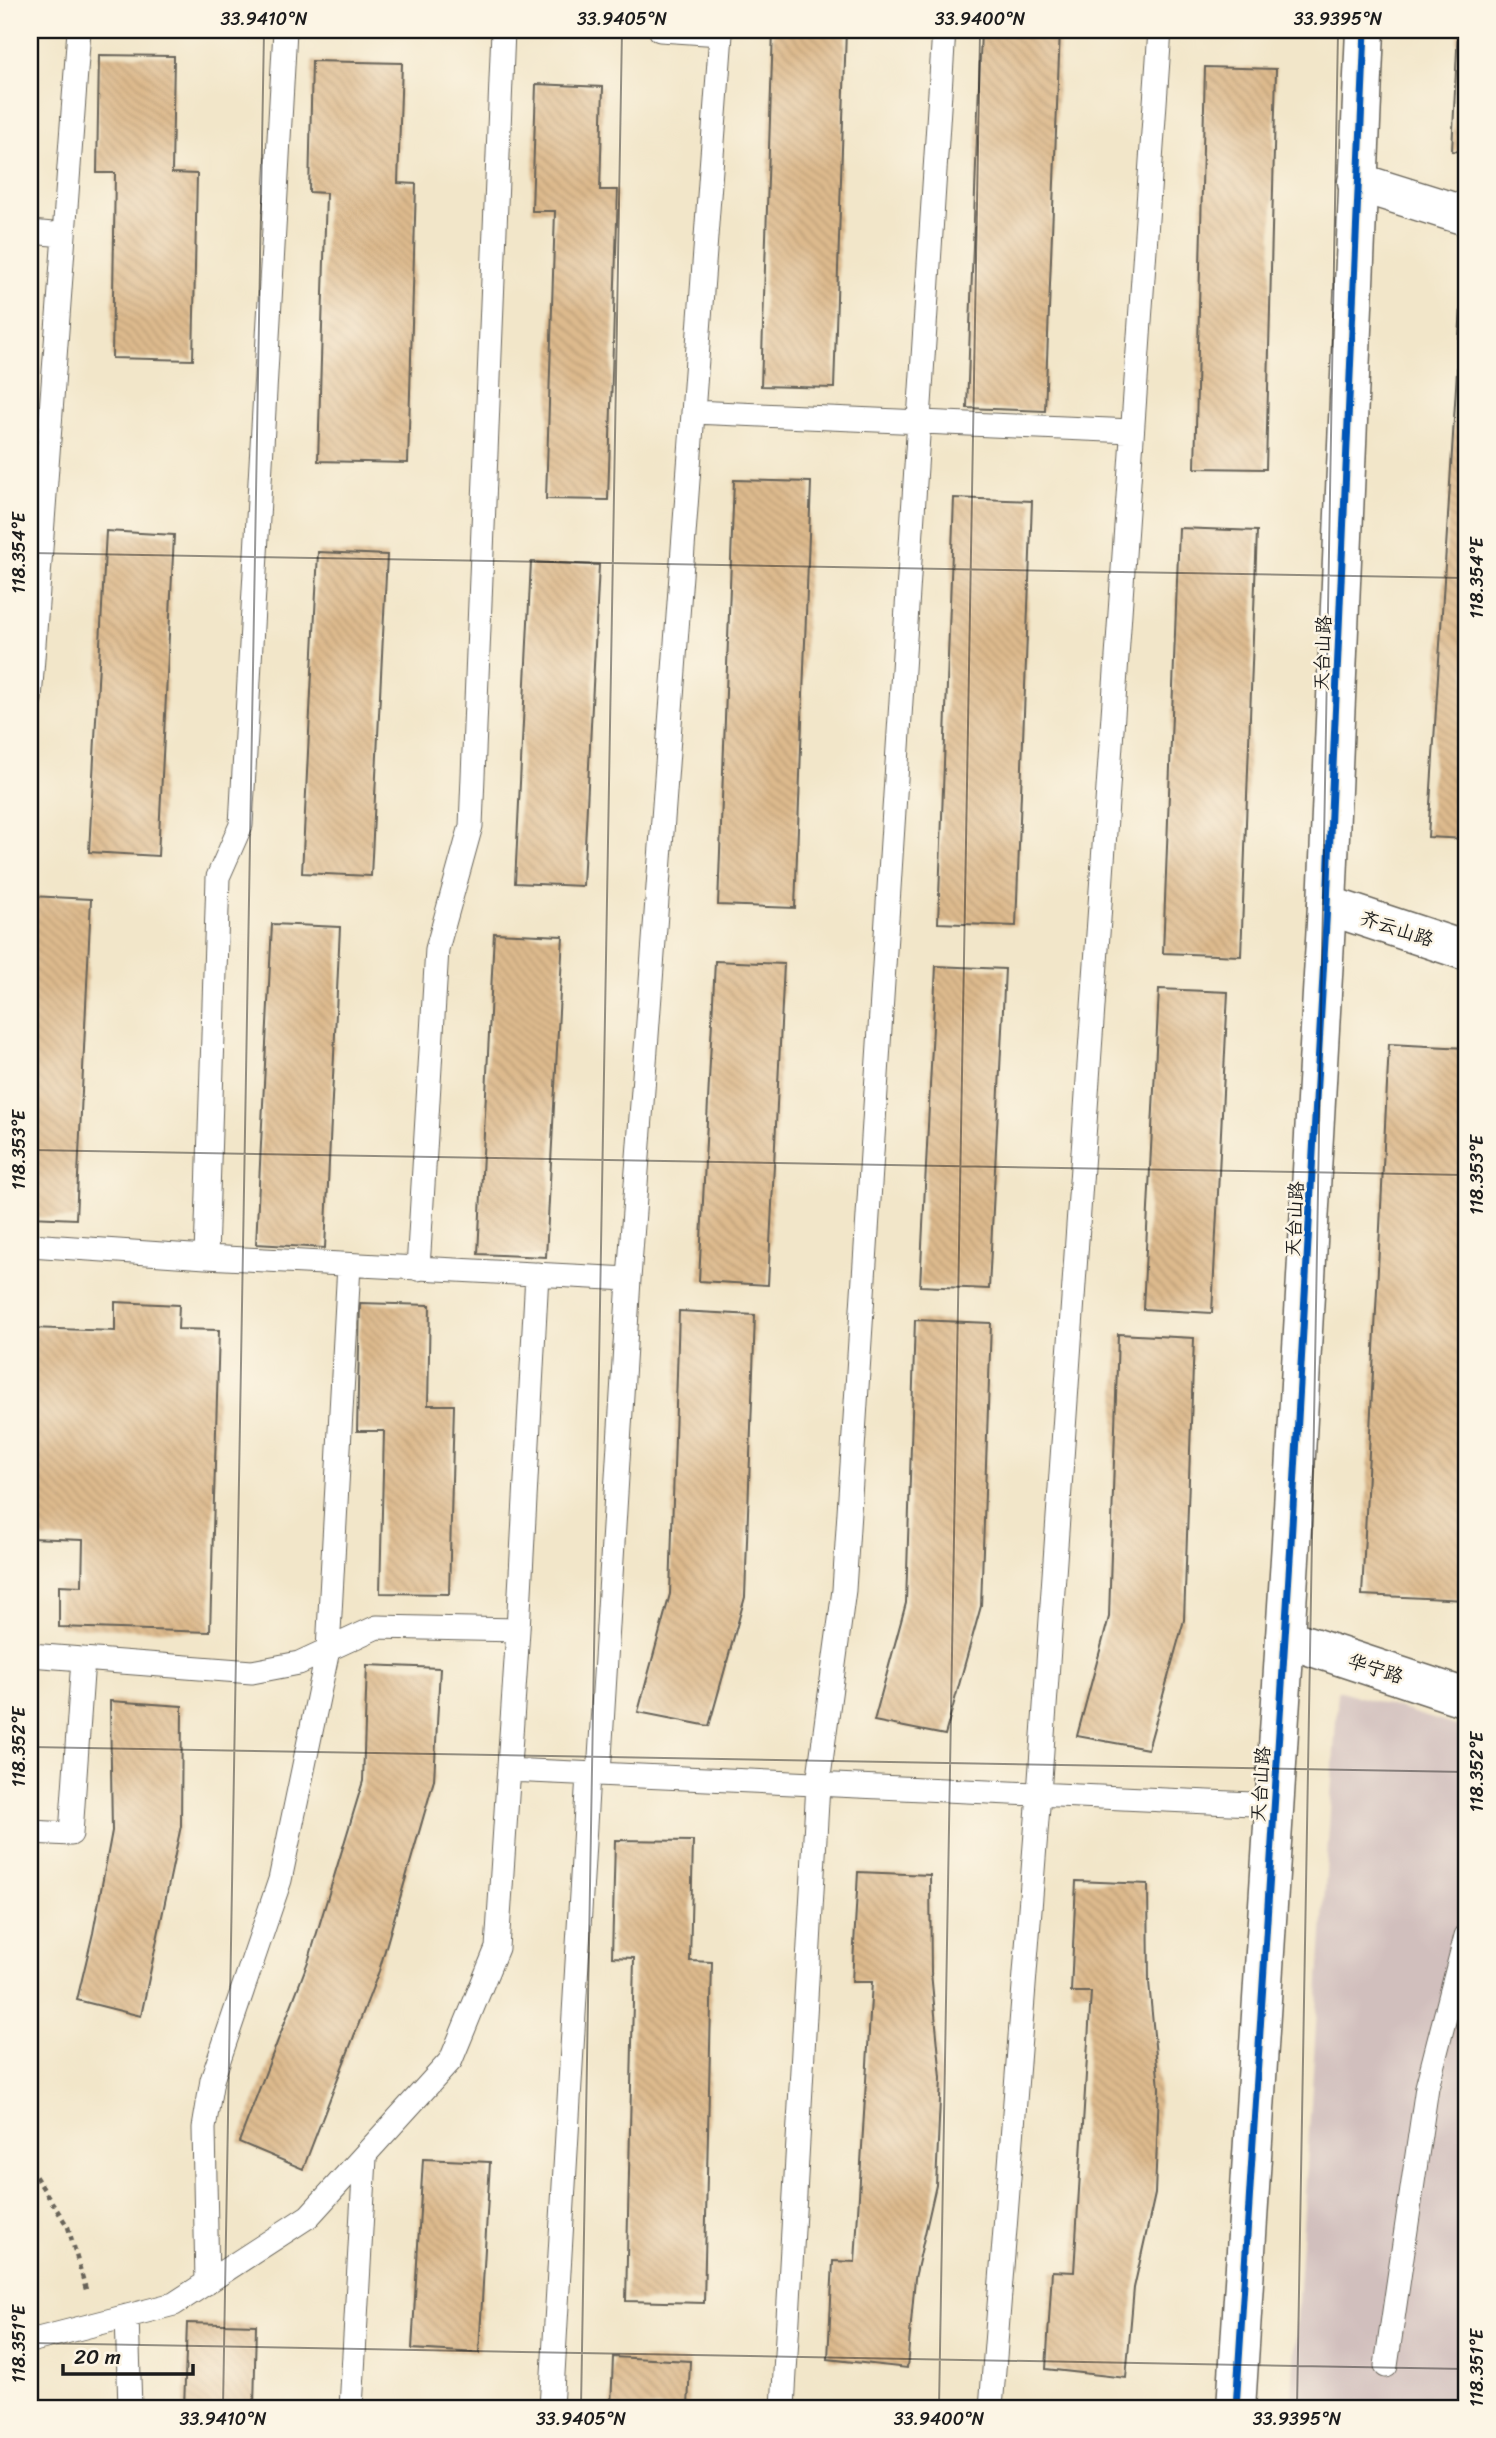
<svg xmlns="http://www.w3.org/2000/svg" width="1496" height="2438" font-family="Sriracha,'LXGW WenKai TC',sans-serif">
  <defs>
    <pattern id="building-back-hatch" width="6" height="6" patternUnits="userSpaceOnUse" patternTransform="scale(1.75)"><rect width="6" height="6" fill="#ddba8d"/><path d="M-1 5l2 2M0 0l6 6M5-1l2 2" fill="none" stroke="#bd9f79"/></pattern>
  </defs>
  <rect width="100%" height="100%" fill="#fcf5e5"/>
  <filter id="ink" filterUnits="userSpaceOnUse"><feTurbulence type="fractalNoise" baseFrequency=".0143" numOctaves="2"/><feDisplacementMap in="SourceGraphic" scale="14" xChannelSelector="R" yChannelSelector="G"/><feConvolveMatrix kernelMatrix="1 2 1 2 8 2 1 2 1" color-interpolation-filters="sRGB"/></filter>
  <filter id="wash" filterUnits="userSpaceOnUse"><feTurbulence type="fractalNoise" baseFrequency=".00686" numOctaves="4" result="noise"/><feDisplacementMap in="SourceGraphic" scale="28" xChannelSelector="R" yChannelSelector="G"/><feGaussianBlur stdDeviation="1.57" result="paint"/><feColorMatrix in="noise" values="0 0 0 0 0 0 0 0 0 0 0 0 0 0 0 0 0 1.4 0 .05"/><feComposite in="paint" operator="in"/></filter>
  <g filter="url(#wash)">
    <rect width="100%" height="100%" fill="#f2e6c9"/>
    <!-- industrial -->
    <path fill="#d1bfbd" d="M1338,1690L1466,1729V2408H1291Z"/>
    <g id="blocks">
      <!-- building -->
      <path fill="url(#building-back-hatch)" d="M773,30H846L834,388L761,386Z
        M981,30H1060L1045,411L967,408Z
        M1458,30H1466V152L1452,151Z
        M99,55L174,56L172,173L197,174L193,360L112,358L115,173H97Z
        M312,61L402,63L398,183L416,184L408,463L318,461L326,193L309,192Z
        M1205,67L1276,69L1266,469L1195,468Z
        M536,84L603,87L600,190H618L608,500L546,499L555,211H532Z
        M1461,307H1466V839L1428,837Z
        M734,480L811,482L795,908L718,905Z
        M954,498L1032,501L1016,926L938,923Z
        M1179,528L1257,531L1241,956L1163,953Z
        M106,531L174,535L158,856L89,852Z
        M318,552L387,555L371,876L302,873Z
        M531,562L599,565L583,886L515,883Z
        M30,896L91,899L76,1219L30,1217Z
        M272,924L340,927L325,1248L256,1244Z
        M494,933L563,936L546,1257L478,1254Z
        M715,961L784,964L768,1285L699,1281Z
        M936,966L1005,969L989,1289L920,1286Z
        M1159,989L1228,992L1212,1313L1143,1309Z
        M1389,1044L1466,1048V1600L1362,1595Z
        M115,1302L179,1305L178,1329L219,1330L210,1632L59,1627V1585L82,1586L83,1540L30,1538V1328L115,1331Z
        M360,1303L430,1305L428,1405H454L449,1594L380,1593L384,1431H357Z
        M679,1311L755,1315L745,1597L709,1726L638,1712L670,1594Z
        M915,1320L991,1323L981,1606L945,1735L874,1721L906,1603Z
        M1118,1334L1194,1338L1184,1620L1148,1749L1077,1736L1109,1617Z
        M367,1665L440,1668L434,1780L379,1971L303,2169L239,2142L309,1959L363,1781Z
        M110,1701L182,1706L181,1826L141,2016L77,2000L93,1933L112,1831Z
        M615,1840L693,1841L690,1961L712,1962L704,2303L626,2301L634,1958L612,1957Z
        M858,1872L930,1875L931,1972L941,2078L936,2185L915,2278L907,2368L828,2359L833,2261L855,2262L872,1982H852Z
        M1076,1881L1148,1884L1149,1982L1159,2088L1155,2194L1134,2288L1126,2378L1046,2369L1052,2271L1074,2272L1091,1992H1071Z
        M423,2159L490,2162L479,2353L412,2349Z
        M187,2323L256,2325L254,2408H184Z
        M613,2357L690,2361L688,2408H611Z
        M402,2401L472,2405V2408H401Z"/>
    </g>
  </g>
  <g filter="url(#ink)">
    <use href="#blocks" fill-opacity="0" stroke="#676359" stroke-width="2"/>
    <g fill="none" stroke-linecap="round" stroke-linejoin="round">
      <defs>
        <path id="service" d="M30,232L64,235
          M693,412L1132,431
          M30,699L79,30
          M30,1245L206,1257L629,1279
          M206,1257L218,877L241,825L285,30
          M418,1269L437,949L471,826L503,30
          M518,1630L537,1274
          M30,1655L252,1672L299,1663L377,1627L518,1630L497,1948L451,2060L309,2216L174,2304L30,2341
          M509,1770L1274,1805
          M599,1774L629,1279L721,34L660,30
          M30,1832L71,1834L83,1659
          M207,2283L204,2128L212,2080L280,1880L328,1650L349,1265
          M127,2316L130,2408
          M1386,2366L1427,2087L1466,1936
          M351,2408L365,2158
          M551,2408L588,1774
          M783,2408L818,1784L844,1590L944,30
          M991,2408L1039,1794L1160,30"/>
        <path id="minor" d="M1357,182L1466,216
          M1327,905L1466,951
          M1285,1638L1466,1698"/>
        <path id="tertiary" d="M1236,2408L1291,1543L1327,905L1365,30"/>
      </defs>
      <!-- service casing -->
      <use href="#service" stroke="#676359" stroke-width="25"/>
      <!-- minor casing -->
      <use href="#minor" stroke="#676359" stroke-width="41"/>
      <!-- tertiary casing -->
      <use href="#tertiary" stroke="#676359" stroke-width="41"/>
      <!-- path -->
      <path stroke="#676359" stroke-width="4.5" stroke-dasharray="5 5" stroke-linecap="butt" d="M30,2168L68,2227L87,2293"/>
      <!-- service -->
      <use href="#service" stroke="#fff" stroke-width="23"/>
      <!-- minor -->
      <use href="#minor" stroke="#fff" stroke-width="38"/>
      <!-- tertiary -->
      <use href="#tertiary" stroke="#fff" stroke-width="38"/>
      <defs>
        <path id="cycleway" d="M1236,2408L1291,1543L1327,905L1365,30"/>
      </defs>
      <!-- cycleway casing -->
      <use href="#cycleway" stroke="#fcf5e5" stroke-width="11"/>
      <!-- cycleway -->
      <use href="#cycleway" stroke="#0057b8" stroke-width="7"/>
    </g>
  </g>
  <!-- ticks -->
  <path fill="none" stroke="#1c1c1c" stroke-width="2" stroke-opacity="0.45" d="M30,553L1466,578M30,1150L1466,1175M30,1747L1466,1772M30,2343L1466,2369M223,2408L264,30M581,2408L622,30M939,2408L980,30M1297,2408L1338,30"/>
  <g text-anchor="middle" stroke-width="5" stroke-linejoin="round" paint-order="stroke">
    <!-- street labels -->
    <g font-size="19" fill="#1c1c1c" stroke="#fcf5e5">
      <text transform="translate(1322 653) rotate(-88)" y="7">天台山路</text>
      <text transform="translate(1397 928) rotate(18)" y="7">齐云山路</text>
      <text transform="translate(1294 1219) rotate(-87)" y="7">天台山路</text>
      <text transform="translate(1376 1668) rotate(18)" y="7">华宁路</text>
      <text transform="translate(1260 1784) rotate(-86)" y="7">天台山路</text>
    </g>
  </g>
  <!-- margin -->
  <rect width="1496" height="2438" fill="none" stroke="#fcf5e5" stroke-width="77"/>
  <!-- scale -->
  <path d="M63 2364v10h130v-10" fill="none" stroke="#1c1c1c" stroke-width="3.5"/>
  <text x="74" y="2364" font-size="21" fill="#1c1c1c" stroke="#fcf5e5" stroke-width="5" paint-order="stroke">20 m</text>
  <rect x="38" y="38" width="1420" height="2362" fill="none" stroke="#1c1c1c" stroke-width="2.5"/>
  <g font-size="18" text-anchor="middle" fill="#1c1c1c">
    <text x="264" y="25">33.9410°N</text>
    <text x="622" y="25">33.9405°N</text>
    <text x="980" y="25">33.9400°N</text>
    <text x="1338" y="25">33.9395°N</text>
    <text transform="translate(19 553) rotate(-90)" y="6">118.354°E</text>
    <text transform="translate(1477 578) rotate(-90)" y="6">118.354°E</text>
    <text transform="translate(19 1150) rotate(-90)" y="6">118.353°E</text>
    <text transform="translate(1477 1175) rotate(-90)" y="6">118.353°E</text>
    <text transform="translate(19 1747) rotate(-90)" y="6">118.352°E</text>
    <text transform="translate(1477 1772) rotate(-90)" y="6">118.352°E</text>
    <text transform="translate(19 2344) rotate(-90)" y="6">118.351°E</text>
    <text transform="translate(1477 2368) rotate(-90)" y="6">118.351°E</text>
    <text x="223" y="2425">33.9410°N</text>
    <text x="581" y="2425">33.9405°N</text>
    <text x="939" y="2425">33.9400°N</text>
    <text x="1297" y="2425">33.9395°N</text>
  </g>
</svg>
